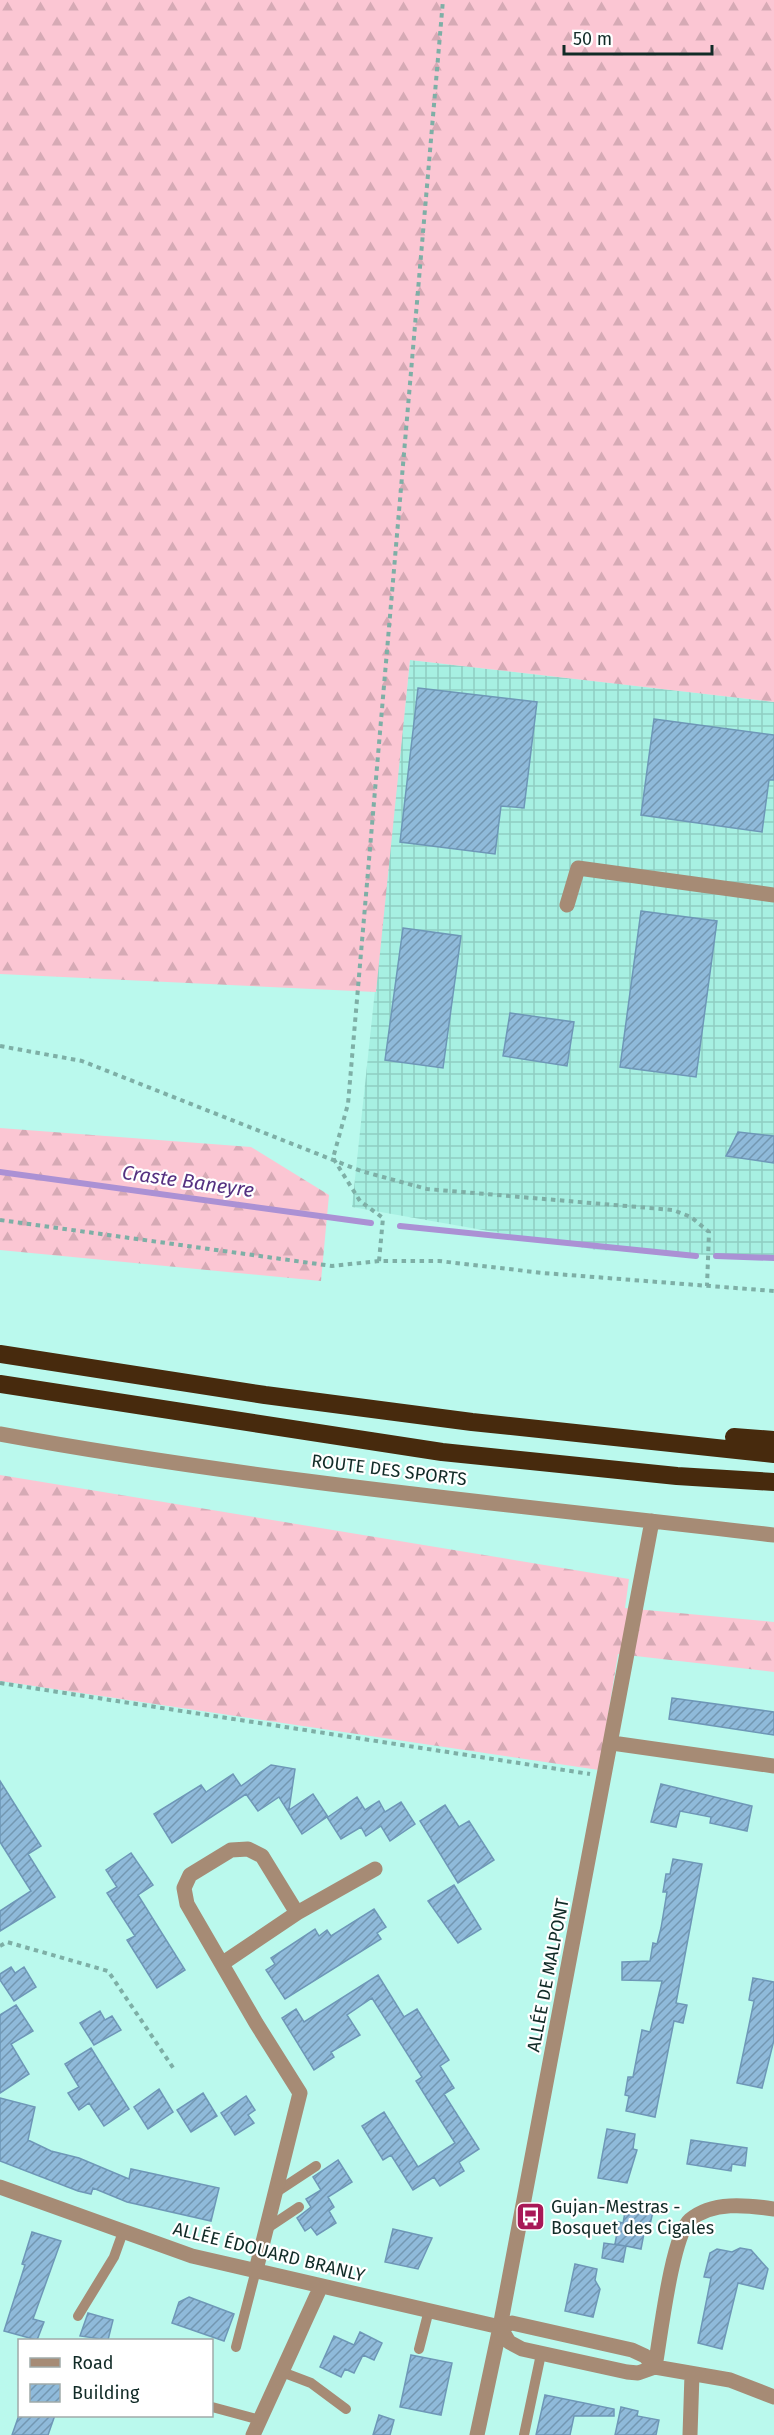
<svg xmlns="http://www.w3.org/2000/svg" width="774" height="2435" font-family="'Fira Sans',sans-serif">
  <defs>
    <pattern id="industrial-grid" width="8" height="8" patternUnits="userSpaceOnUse" patternTransform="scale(1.5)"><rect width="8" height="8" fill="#a7f0e2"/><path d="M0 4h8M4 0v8" fill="none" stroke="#8fcec2"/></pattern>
    <pattern id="forest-firs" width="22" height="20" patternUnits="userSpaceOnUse" patternTransform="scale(1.5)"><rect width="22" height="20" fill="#fbc6d3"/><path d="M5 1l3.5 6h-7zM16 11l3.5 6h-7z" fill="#d6aab5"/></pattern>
    <pattern id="building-hatch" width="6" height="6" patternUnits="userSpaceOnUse" patternTransform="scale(1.5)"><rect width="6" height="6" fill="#8fbada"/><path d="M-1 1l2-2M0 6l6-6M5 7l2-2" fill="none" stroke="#7397b1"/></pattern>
  </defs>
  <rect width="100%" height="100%" fill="#baf9ed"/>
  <!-- industrial -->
  <path fill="url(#industrial-grid)" d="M410,660L774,702V1258L597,1250L352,1207Z"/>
  <!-- forest -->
  <path fill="url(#forest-firs)" d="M0,0H774V702L410,660L376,992L0,974Z
    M0,1128L251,1147L329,1195L321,1281L0,1250Z
    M0,1475L629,1579L625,1608L774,1622V1672L618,1654L599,1770L0,1681Z"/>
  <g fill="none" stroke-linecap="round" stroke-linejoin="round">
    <!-- stream -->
    <path stroke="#ab91d4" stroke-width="6" d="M0,1172L371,1223
      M400,1226L696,1256
      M716,1256L774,1258"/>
  </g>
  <!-- building -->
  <path fill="url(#building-hatch)" stroke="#6e97b7" stroke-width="1.5" d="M418,688L537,702L524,808L501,806L495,854L400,842Z
    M654,719L774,735V780H769L762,832L641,815Z
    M641,911L717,921L696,1077L620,1067Z
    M403,928L461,936L443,1068L385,1060Z
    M510,1013L574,1022L567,1066L503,1056Z
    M738,1132L774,1136V1163L726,1156Z
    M672,1698L774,1712V1735L669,1719Z
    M271,1765L295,1769L289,1810L313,1794L328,1817L357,1797L365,1810L379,1801L385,1812L401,1802L415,1824L390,1841L381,1826L366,1836L361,1827L341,1839L327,1817L302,1834L279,1797L258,1811L246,1794L172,1843L154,1814L201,1785L206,1792L233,1774L241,1786Z
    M0,1781L41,1846L28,1854L55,1897L0,1931V1911L31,1891L0,1842Z
    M661,1784L752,1806L747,1831L710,1823L711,1817L680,1811L676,1827L651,1822Z
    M445,1805L459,1827L469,1821L494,1860L458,1883L420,1821Z
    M131,1853L153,1885L138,1895L185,1970L157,1988L127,1940L135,1936L107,1893L117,1887L106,1870Z
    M673,1859L702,1864L676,2003L687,2005L683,2023L674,2021L655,2117L626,2111L629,2096L625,2095L628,2077H633L642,2030L650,2032L662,1981L622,1980V1962L650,1961L653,1943L657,1944L661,1928L667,1892H663L666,1874H670Z
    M454,1885L481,1929L458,1943L428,1901Z
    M374,1909L386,1927L377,1933L381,1939L285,1999L266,1970L275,1964L271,1958L315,1929L319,1936L327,1930L331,1936Z
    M11,1967L15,1973L24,1967L36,1987L14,2001L0,1980V1974Z
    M378,1975L404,2017L417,2009L449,2060L440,2066L454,2088L444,2094L479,2149L459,2162L464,2171L440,2186L434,2177L413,2190L391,2155L383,2160L362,2126L384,2112L418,2167L455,2143L416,2081L422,2077L372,1998L347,2015L360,2035L331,2052L334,2057L314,2070L282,2018L296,2009L304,2022Z
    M753,1978L774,1982V2040L762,2088L737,2083L754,2001L749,2000Z
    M16,2005L33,2031L11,2044L29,2074L0,2093V2015Z
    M100,2011L105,2020L112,2016L121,2030L94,2045L80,2023Z
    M91,2048L129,2109L104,2126L89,2103L79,2110L68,2093L79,2087L65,2064Z
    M159,2089L173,2112L148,2129L134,2107Z
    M203,2093L217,2116L191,2132L177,2110Z
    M246,2096L255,2110L248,2115L254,2123L235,2135L221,2113Z
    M0,2098L35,2107L28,2140L51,2151L79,2158L129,2179L131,2169L219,2188L211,2221L127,2202L93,2188L91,2194L78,2191L0,2161Z
    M607,2129L635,2134L633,2149L637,2150L627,2183L598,2178Z
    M691,2140L747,2148L745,2166L732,2164L731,2171L687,2164Z
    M338,2160L352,2182L328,2197L334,2207L329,2211L336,2223L317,2235L311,2227L305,2231L297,2218L311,2207L306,2199L321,2190L313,2177Z
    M627,2202L654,2207L649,2229L645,2228L641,2249L626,2246L623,2262L602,2258L604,2243L625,2246L615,2244L619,2222L623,2223Z
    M393,2229L432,2238L418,2269L385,2262Z
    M32,2232L61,2241L33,2319L44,2322L37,2340L4,2331L25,2265L22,2264Z
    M740,2248L751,2250L768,2269L763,2289L738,2283L722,2349L698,2343L711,2278L704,2277L710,2253L717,2249L732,2252Z
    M575,2264L597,2269L595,2280L600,2289L593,2317L565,2311Z
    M189,2297L234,2314L224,2341L172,2323L179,2302Z
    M88,2313L113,2320L108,2340L80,2336Z
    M360,2332L382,2343L374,2360L363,2355L354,2373L345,2369L341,2377L320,2367L334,2336L354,2345Z
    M411,2355L452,2363L441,2415L400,2407Z
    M545,2395L614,2409V2416H574L570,2435H536Z
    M621,2407L638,2411L637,2416L659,2420L656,2435H615Z
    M19,2415H55L48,2435H12Z
    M379,2415L394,2420L390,2435H373Z"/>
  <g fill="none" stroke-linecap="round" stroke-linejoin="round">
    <!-- path -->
    <path stroke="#7eafa6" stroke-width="4" stroke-dasharray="4.5 4.5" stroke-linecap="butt" d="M0,1046L82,1061L361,1171L427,1189L673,1210L691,1217L709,1232L707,1286
      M0,1220L332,1266L379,1261H439L543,1273L774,1291
      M379,1261L383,1218L360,1201L333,1158L348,1104L443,0
      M0,1683L590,1774
      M0,1946L7,1942L108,1971L174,2069"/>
    <!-- service -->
    <path stroke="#a68b75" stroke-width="10" d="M275,2193L316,2166
      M266,2229L299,2207
      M78,2316L114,2257L123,2232
      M236,2347L256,2270
      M419,2349L429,2310
      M282,2372L311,2383L346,2409
      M212,2407L260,2420
      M524,2435L541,2354"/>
    <!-- minor -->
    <path stroke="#a68b75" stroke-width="15" d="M567,905L578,868L774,895
      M0,1434C256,1481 516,1505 774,1535
      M612,1743L774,1766
      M297,1913L375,1869
      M223,1963L297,1913L262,1856L248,1849L231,1850L190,1875L184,1888L187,1904L256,2023L300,2093L256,2270
      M0,2187L192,2256L500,2327
      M500,2327L509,2342L522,2349L627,2372L638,2373L655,2367L730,2380L774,2397
      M500,2327L512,2323L632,2350L645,2356L655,2367
      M655,2367C660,2339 672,2235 690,2220C712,2201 747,2205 774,2209
      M253,2435L321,2286
      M477,2435L500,2327L652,1521
      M690,2435L692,2374"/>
    <!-- motorway -->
    <path stroke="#472a0d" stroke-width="18" d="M0,1354L265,1395L472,1422L774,1454
      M0,1384L442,1452L677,1476L774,1482
      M734,1437L774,1440"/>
  </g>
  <!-- icons -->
  <defs>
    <symbol id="bus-square" viewBox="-11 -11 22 22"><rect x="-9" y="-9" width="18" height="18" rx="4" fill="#a81957" stroke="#fff"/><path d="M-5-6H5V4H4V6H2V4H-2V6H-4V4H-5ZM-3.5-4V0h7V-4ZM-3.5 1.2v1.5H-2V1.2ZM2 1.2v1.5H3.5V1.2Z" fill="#fff"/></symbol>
  </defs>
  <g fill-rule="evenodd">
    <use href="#bus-square" x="514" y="2200" width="33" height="33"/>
  </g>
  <g text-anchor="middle" stroke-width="4.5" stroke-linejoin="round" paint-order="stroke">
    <!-- street labels -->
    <g font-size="18" fill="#112b27" stroke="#fff">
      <text transform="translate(389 1470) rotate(7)" y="6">ROUTE DES SPORTS</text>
      <text transform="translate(548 1975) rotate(-79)" y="6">ALLÉE DE MALPONT</text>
      <text transform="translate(269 2252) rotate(14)" y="6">ALLÉE ÉDOUARD BRANLY</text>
    </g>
    <!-- poi labels -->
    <g font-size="18" fill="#112b27" stroke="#fff" text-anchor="start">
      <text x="551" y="2213">Gujan-Mestras -<tspan x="551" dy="21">Bosquet des Cigales</tspan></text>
    </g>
    <!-- water labels -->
    <g font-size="20" font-style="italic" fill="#553181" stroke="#fff">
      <text transform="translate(188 1181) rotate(8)" y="7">Craste Baneyre</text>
    </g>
  </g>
  <!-- legend -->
  <rect x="18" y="2339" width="195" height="78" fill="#ffffff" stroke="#a0aaa9" stroke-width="1.5"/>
  <rect x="30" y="2358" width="30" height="9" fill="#a68b75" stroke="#a0aaa9" stroke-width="1.5"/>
  <text x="72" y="2369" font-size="18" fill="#112b27">Road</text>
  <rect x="30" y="2384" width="30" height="18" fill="url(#building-hatch)" stroke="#a0aaa9" stroke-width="1.5"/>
  <text x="72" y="2399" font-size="18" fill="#112b27">Building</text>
  <!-- scale -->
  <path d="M564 45v9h148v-9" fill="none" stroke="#112b27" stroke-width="3"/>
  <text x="573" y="45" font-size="18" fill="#112b27" stroke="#ffffff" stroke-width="4.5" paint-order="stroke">50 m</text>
</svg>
